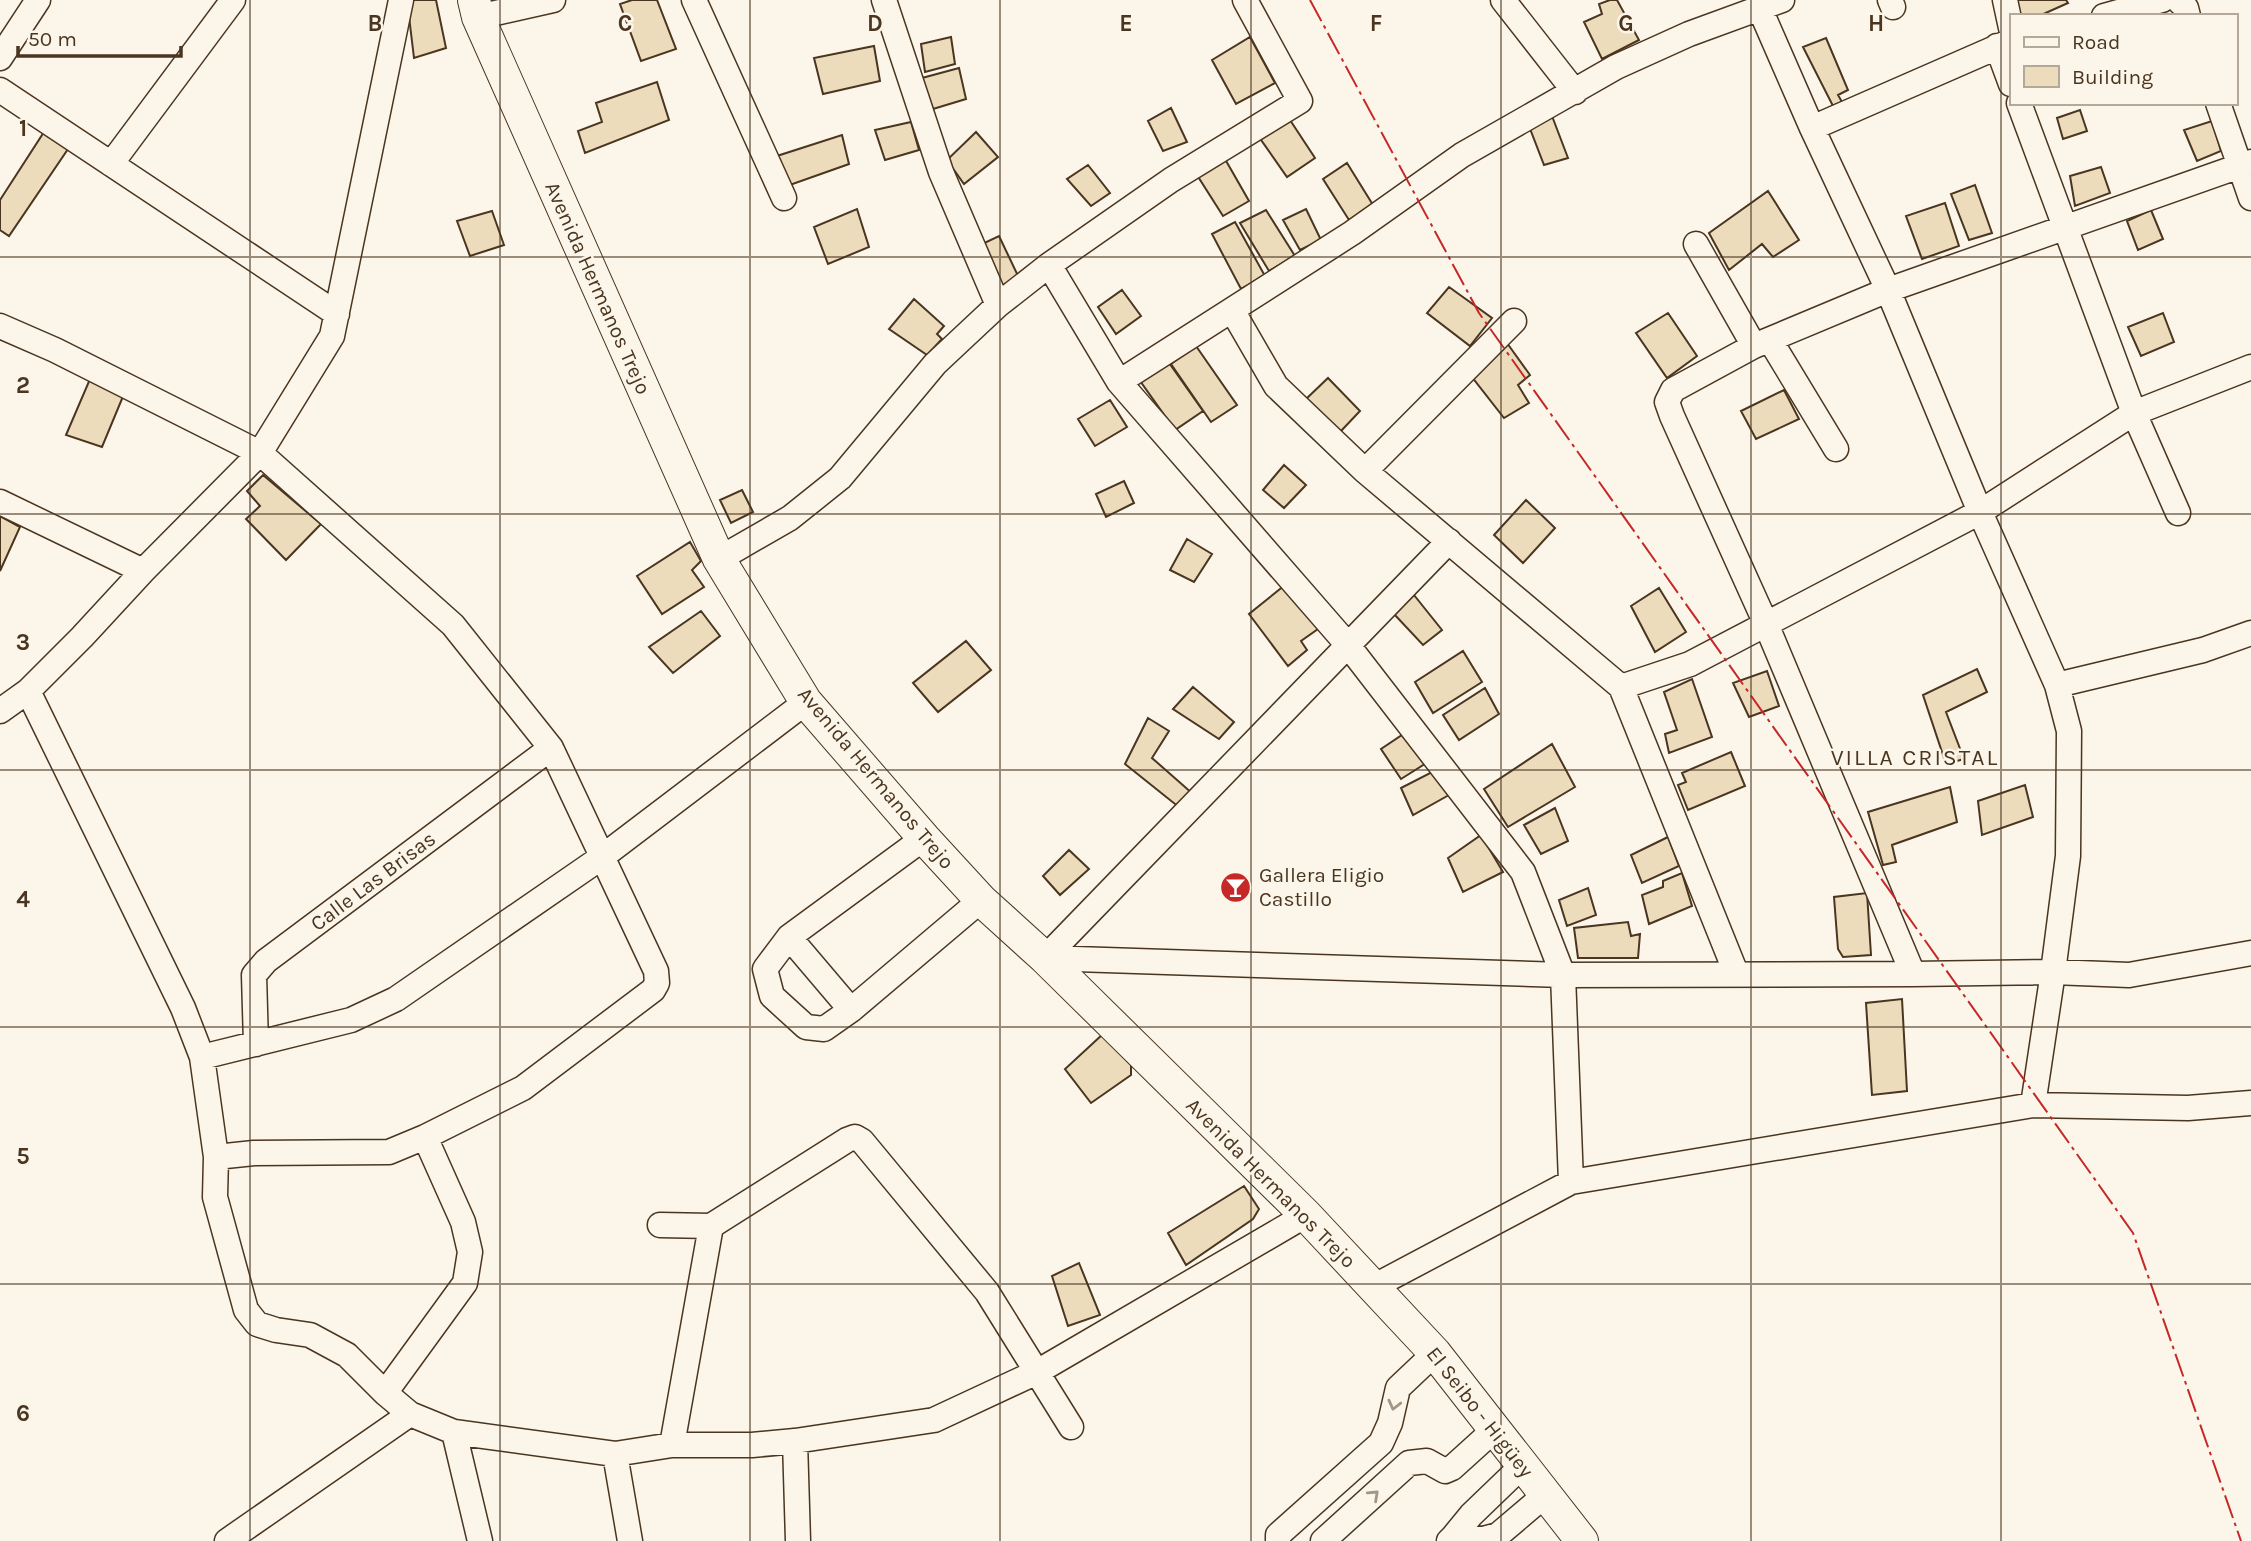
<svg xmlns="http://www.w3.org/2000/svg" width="2251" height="1541" font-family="Karla,sans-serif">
  <rect width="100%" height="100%" fill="#fbf6e9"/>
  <!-- building -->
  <path fill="#ecdcbc" stroke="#4a3520" stroke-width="2" d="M407,0H436L446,48L414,58Z
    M632,0H657L676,49L641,61L620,4Z
    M1610,0H1617L1639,40L1602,59L1584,22L1602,14L1599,4Z
    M2013,0H2066L2068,3L2039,16H2020Z
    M951,37L955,64L925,72L921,44Z
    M1250,37L1275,83L1236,104L1212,60Z
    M1826,38L1848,90L1838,95L1842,102L1833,106L1803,47Z
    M874,46L880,81L823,94L814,58Z
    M959,68L966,99L933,109L922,78Z
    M657,82L669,120L585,153L578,131L602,122L596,103Z
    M1171,108L1187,142L1163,151L1148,121Z
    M2080,110L2087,131L2063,139L2057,118Z
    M1552,116L1568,158L1544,165L1529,126Z
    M1290,120L1315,158L1287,177L1259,137Z
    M2212,121L2221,151L2197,161L2184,130Z
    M911,122L919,150L885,160L875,130Z
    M44,132L68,149L9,236L0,230V200Z
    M976,132L998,157L964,184L947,160Z
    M842,135L849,164L787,186L777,156Z
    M1225,159L1249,201L1223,216L1197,175Z
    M1347,163L1373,205L1349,220L1323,179Z
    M1088,165L1110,193L1091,206L1067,179Z
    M2101,167L2110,193L2075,206L2070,176Z
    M1975,185L1992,233L1969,240L1951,194Z
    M1768,191L1799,240L1773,257L1762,244L1729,270L1709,233Z
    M1945,203L1959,246L1922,259L1906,216Z
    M857,209L869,247L828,264L814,227Z
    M1306,209L1321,240L1300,250L1283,220Z
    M1266,210L1295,256L1269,271L1240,223Z
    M2151,210L2163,239L2138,250L2127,221Z
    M492,211L504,245L470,256L457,221Z
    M1235,222L1265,276L1241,289L1212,234Z
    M999,236L1020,280L999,290L978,246Z
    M1449,287L1492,318L1470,346L1427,313Z
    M1122,290L1141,316L1116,334L1098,307Z
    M914,299L944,326L937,334L942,339L927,355L889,329Z
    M1668,313L1697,356L1667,378L1636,333Z
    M2163,313L2174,342L2141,356L2128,327Z
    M1507,343L1530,375L1518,385L1529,403L1504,418L1472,377Z
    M1196,346L1237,405L1211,422L1171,364Z
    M1167,360L1203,411L1175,430L1138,378Z
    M1328,378L1360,411L1340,432L1305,400Z
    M90,379L124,394L102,447L66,435Z
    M1784,390L1799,419L1756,439L1741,411Z
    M1110,400L1127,427L1095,446L1078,419Z
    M1284,465L1306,485L1284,508L1263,490Z
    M263,475L321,524L286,560L246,519L260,506L247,491Z
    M1124,481L1134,503L1106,517L1096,494Z
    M742,490L753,512L731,523L720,500Z
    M1526,500L1555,528L1523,563L1494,535Z
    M0,516L20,527L0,571Z
    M1187,539L1212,554L1194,582L1170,570Z
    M690,542L701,561L692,570L704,587L662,614L637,576Z
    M1285,585L1318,629L1301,641L1307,650L1288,666L1249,614Z
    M1659,588L1686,632L1655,652L1631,606Z
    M1414,595L1442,630L1423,645L1394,614Z
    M701,611L720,636L673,673L649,647Z
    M966,641L991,670L938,712L913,683Z
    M1463,651L1482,682L1433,713L1415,682Z
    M1977,669L1987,692L1946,712L1964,759L1946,764L1923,695Z
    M1767,671L1779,706L1749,717L1733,683Z
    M1692,679L1712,737L1669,753L1665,734L1677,730L1664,692Z
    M1193,687L1234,722L1219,739L1173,709Z
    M1485,688L1499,714L1459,740L1443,715Z
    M1148,718L1169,731L1152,758L1193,794L1180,808L1125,764Z
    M1408,731L1428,762L1401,779L1381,749Z
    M1552,744L1575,787L1508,827L1484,789Z
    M1731,752L1745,786L1688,810L1678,785L1686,782L1682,773Z
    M1434,771L1449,795L1413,815L1401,788Z
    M2025,785L2033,817L1982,835L1978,801Z
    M1950,787L1957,822L1892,845L1896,862L1883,865L1868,812Z
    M1555,808L1568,841L1541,854L1524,825Z
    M1481,835L1503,872L1463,892L1448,858Z
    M1668,837L1679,866L1642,883L1631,855Z
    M1069,850L1089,869L1060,895L1043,876Z
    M1682,873L1692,906L1649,924L1642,895L1663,887V881Z
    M1588,888L1596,915L1567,926L1559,900Z
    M1867,893L1871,955L1843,957L1838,949L1834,897Z
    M1628,922L1631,936L1640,934L1638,958H1578L1574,928Z
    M1902,999L1907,1091L1872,1095L1866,1003Z
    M1103,1034L1131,1065V1075L1091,1103L1065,1069Z
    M1244,1186L1259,1209L1253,1219L1186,1265L1168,1233Z
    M1079,1263L1100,1315L1068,1326L1052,1276Z"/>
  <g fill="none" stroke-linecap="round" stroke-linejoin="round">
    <defs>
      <path id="minor" d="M694,0L784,198
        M884,0L941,172L998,305
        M1503,0L1575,92
        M1890,0L1893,7
        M2005,0L2011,28
        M2178,0L2186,8L2188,16
        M1760,9L1812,128L1888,290L1980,512L2057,685L2069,731L2068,856L2053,972L2033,1105
        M2104,16L2162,0
        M478,17L553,0
        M1997,46L2011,84
        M0,58L38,0
        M0,90L337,314
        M2019,103L2134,413L2178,513
        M2218,103L2251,198
        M1812,128L2011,41
        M111,164L233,0
        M1696,244L1754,346
        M1049,265L1119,382L1347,644L1523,872L1563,975L1571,1182
        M1232,310L1276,386L1365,471L1621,687L1736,973
        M0,326L55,350L260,453L453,625L551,748L656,971L657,983L653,990L523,1088L425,1137L389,1152L254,1153L216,1157
        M1770,340L1836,449
        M1119,382L1352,233L1462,155L1616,67L1689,34L1782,0
        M1365,471L1514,321
        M0,502L143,571
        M719,559L790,518L840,478L935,364L998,305L1049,265L1171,180L1300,101L1245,0
        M2057,685L2203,650L2251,633
        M1621,687L1690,664L1980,512L2134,413L2251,367
        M28,691L183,1008L202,1057L216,1157L215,1197L246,1310L257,1324L276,1330L310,1335L347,1355L385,1393L410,1414L454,1432L615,1454L672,1445H752L795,1441L934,1420L1037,1372L1306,1215
        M0,711L28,691L82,637L143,571L260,453L332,336L401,0
        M924,838L789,937L765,969L772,996L806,1027L824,1029L851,1010L981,900
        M789,937L851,1010
        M1045,958L1563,975L1913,974L2053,972L2129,975L2251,953
        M1045,958L1449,541
        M1913,974L1766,624L1672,416L1667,402L1673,390L1754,346L1888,290L2251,162
        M256,1044L254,975L266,961L551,748
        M202,1057L351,1020L396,999L602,857L806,702
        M660,1225L711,1226L847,1140L855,1137L862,1141L987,1292L1071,1427
        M1373,1287L1571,1182L2033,1105L2188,1108L2251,1103
        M385,1393L465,1283L470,1252L463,1222L425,1137
        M454,1432L480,1541
        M795,1441L798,1541
        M672,1445L711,1226
        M615,1454L630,1541
        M1453,1537L1471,1515L1523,1465
        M227,1541L410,1414
        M1278,1541V1535L1381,1443L1390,1423L1398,1388L1435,1353
        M1323,1541L1409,1463L1427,1461L1445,1471L1452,1468L1494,1430
        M1449,1541L1453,1537L1483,1539L1498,1535L1545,1495"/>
      <path id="major" d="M474,0L478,17L719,559L806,702L924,838L981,900L1045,958L1306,1215L1435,1353L1582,1541"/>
    </defs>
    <!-- minor casing -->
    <use href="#minor" stroke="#4a3520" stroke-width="27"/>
    <!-- major casing -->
    <use href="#major" stroke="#4a3520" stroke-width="34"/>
    <!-- minor -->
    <use href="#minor" stroke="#fbf6e9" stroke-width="24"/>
    <!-- major -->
    <use href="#major" stroke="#fbf6e9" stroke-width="32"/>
    <!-- power -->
    <path stroke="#c62828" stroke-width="2" stroke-dasharray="24 5 3.5 5" stroke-linecap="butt" d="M1310,0L1479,313L2133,1233L2241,1541"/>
  </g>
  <!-- one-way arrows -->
  <defs><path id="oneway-chevron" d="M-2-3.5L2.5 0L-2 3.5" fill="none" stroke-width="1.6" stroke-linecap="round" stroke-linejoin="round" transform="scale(1.75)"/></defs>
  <g stroke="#a29684">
    <use href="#oneway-chevron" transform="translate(1394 1405) rotate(104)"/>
    <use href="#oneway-chevron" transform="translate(1374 1495) rotate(-43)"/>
  </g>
  <!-- grid -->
  <path fill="none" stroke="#4a3520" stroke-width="2" stroke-opacity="0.55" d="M250,0V1541M500,0V1541M750,0V1541M1000,0V1541M1251,0V1541M1501,0V1541M1751,0V1541M2001,0V1541M0,257H2251M0,514H2251M0,770H2251M0,1027H2251M0,1284H2251"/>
  <!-- icons -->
  <defs>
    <symbol id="bar-disc" viewBox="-11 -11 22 22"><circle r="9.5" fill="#c62828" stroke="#fbf6e9"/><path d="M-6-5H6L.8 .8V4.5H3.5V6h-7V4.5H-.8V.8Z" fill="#fff"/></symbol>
  </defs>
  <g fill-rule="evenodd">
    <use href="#bar-disc" x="1218" y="870" width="35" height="35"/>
  </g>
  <g text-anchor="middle" stroke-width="5" stroke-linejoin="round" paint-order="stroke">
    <!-- street labels -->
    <g font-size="21" fill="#4a3520" stroke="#fbf6e9">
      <text transform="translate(598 288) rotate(66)" y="7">Avenida Hermanos Trejo</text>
      <text transform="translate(876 778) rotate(50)" y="7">Avenida Hermanos Trejo</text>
      <text transform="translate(373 881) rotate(-37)" y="7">Calle Las Brisas</text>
      <text transform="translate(1271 1183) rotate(45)" y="7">Avenida Hermanos Trejo</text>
      <text transform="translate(1480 1412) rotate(52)" y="7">El Seibo - Higüey</text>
    </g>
    <!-- poi labels -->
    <g font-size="21" fill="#4a3520" stroke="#fbf6e9" text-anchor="start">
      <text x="1259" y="882">Gallera Eligio<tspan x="1259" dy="24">Castillo</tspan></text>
    </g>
    <!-- neighbourhood labels -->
    <g font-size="23" letter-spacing="2" fill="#4a3520" stroke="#fbf6e9">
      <text x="1915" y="765">VILLA CRISTAL</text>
    </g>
  </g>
  <g font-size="23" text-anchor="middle" font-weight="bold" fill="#4a3520" stroke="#fbf6e9" stroke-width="5" stroke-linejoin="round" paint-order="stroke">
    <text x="375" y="31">B</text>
    <text x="625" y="31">C</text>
    <text x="875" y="31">D</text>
    <text x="1126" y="31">E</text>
    <text x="1376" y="31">F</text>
    <text x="1626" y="31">G</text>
    <text x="1876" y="31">H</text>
    <text x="23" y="136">1</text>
    <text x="23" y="393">2</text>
    <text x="23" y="650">3</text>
    <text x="23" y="907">4</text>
    <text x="23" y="1164">5</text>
    <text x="23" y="1421">6</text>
  </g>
  <!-- legend -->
  <rect x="2010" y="14" width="228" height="91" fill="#fbf6e9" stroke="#b4a999" stroke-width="2"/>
  <rect x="2024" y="37" width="35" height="10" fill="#fbf6e9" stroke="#b4a999" stroke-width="2"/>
  <text x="2072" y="49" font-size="21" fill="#4a3520">Road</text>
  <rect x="2024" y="66" width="35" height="21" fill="#ecdcbc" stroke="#b4a999" stroke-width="2"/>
  <text x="2072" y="84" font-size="21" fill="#4a3520">Building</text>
  <!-- scale -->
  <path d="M18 46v10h163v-10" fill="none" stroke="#4a3520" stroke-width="3.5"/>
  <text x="28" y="46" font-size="21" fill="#4a3520" stroke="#fbf6e9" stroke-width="5" paint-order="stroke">50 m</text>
</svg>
